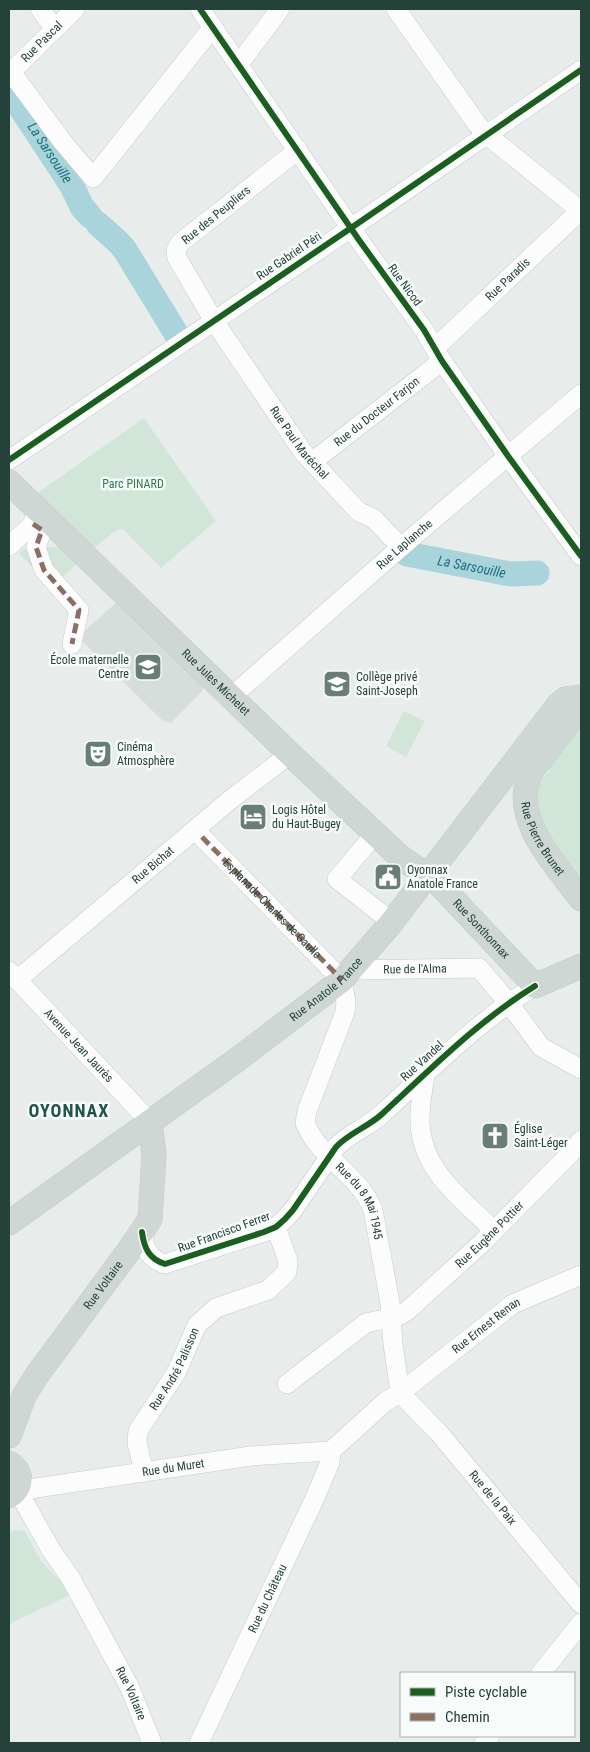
<svg xmlns="http://www.w3.org/2000/svg" width="590" height="1752" font-family="'Roboto Condensed',sans-serif">
  <rect width="100%" height="100%" fill="#e8edeb"/>
  <!-- built -->
  <path fill="#d6dedb" d="M119,600L204,682L202,691L171,723L162,720L78,637Z"/>
  <!-- green -->
  <path fill="#d1e6d8" d="M144,418L216,521L161,568L124,530L120,529L113,533L93,549L36,494Z
    M41,547H63L79,562L62,578L50,562Z
    M31,548L40,575L19,553L23,549Z
    M404,711L425,721L406,757L386,746Z
    M581,726V893L543,838L534,788L536,784L549,771L546,768Z
    M16,1530L25,1531L41,1561L60,1581L70,1595L9,1624V1533Z"/>
  <g fill="none" stroke-linecap="round" stroke-linejoin="round">
    <!-- river -->
    <g stroke="#a9d4db" stroke-width="25">
      <path id="s1" d="M9,90L72,186L82,207L90,216"/>
      <path d="M98,224L118,242L125,250L177,335"/>
      <path id="s2" d="M407,554L510,574L537,573"/>
    </g>
    <defs>
      <g id="minor">
        <path d="M40,9L55,29"/>
        <path d="M200,9L359,240L424,330L442,361L508,456L581,556"/>
        <path d="M396,9L477,124L486,134L581,211"/>
        <path d="M239,64L280,9"/>
        <path d="M11,72L62,141L93,178L213,27"/>
        <path id="s3" d="M9,74L75,9"/>
        <path id="s4" d="M298,150L180,243L176,250L177,258L214,321L303,452L359,512L373,518L401,547"/>
        <path id="s5" d="M435,348L581,210"/>
        <path d="M9,460L351,228L581,70"/>
        <path id="s6" d="M312,462L442,361"/>
        <path d="M33,524L42,530L36,547L44,570L79,610L72,644"/>
        <path d="M9,546L33,524L35,513"/>
        <path id="s7" d="M231,697L401,547L581,394"/>
        <path d="M375,834L337,879L392,922"/>
        <path id="s8" d="M202,837L342,980L346,1002L345,1012L307,1111L305,1123C319,1158 359,1174 373,1210L390,1303L393,1344L400,1393"/>
        <path id="s9" d="M351,970L479,968L508,1002L541,1047L581,1069"/>
        <path id="s10" d="M9,971L150,1122"/>
        <path id="s11" d="M17,980L230,800L290,754"/>
        <path d="M425,1074C423,1090 419,1107 420,1123C422,1172 463,1199 494,1231"/>
        <path d="M142,1232C144,1248 149,1259 165,1264L264,1232L276,1227L285,1219L293,1210L336,1147C349,1133 368,1127 382,1114C431,1069 478,1021 535,986"/>
        <path id="s12" d="M287,1384L366,1323L380,1320H391L407,1311L483,1242L570,1154L581,1140"/>
        <path id="s13" d="M400,1393L439,1433L581,1604"/>
        <path id="s14" d="M331,1451L385,1402L400,1393L513,1304L581,1275"/>
        <path id="s15" d="M144,1472L137,1443L138,1431L176,1373L197,1325L216,1308L268,1290L287,1272L288,1261L276,1227"/>
        <path id="s16" d="M16,1491L251,1456L331,1451"/>
        <path id="s17" d="M14,1492L23,1500L51,1550L70,1577L129,1686L152,1743"/>
        <path d="M541,1673L581,1623"/>
        <path id="s18" d="M199,1743L314,1500L330,1462L331,1451"/>
        <path d="M484,1743L490,1736"/>
      </g>
      <g id="major">
        <path id="s19" d="M9,482L290,754L399,856L438,883L535,986L581,966"/>
        <path id="s20" d="M581,699L578,710L574,716C563,729 554,742 543,756C539,762 533,767 530,774C510,819 557,866 581,899"/>
        <path id="s21" d="M9,1223L238,1059L342,980L392,922L559,704L565,699L581,697"/>
        <path id="s22" d="M9,1436L24,1396L37,1375L130,1249L150,1219L154,1154L150,1122"/>
        <path d="M9,1463C23,1471 23,1488 9,1496"/>
      </g>
    </defs>
    <!-- minor casing -->
    <use href="#minor" stroke="#c5cac8" stroke-width="20"/>
    <!-- major casing -->
    <use href="#major" stroke="#c3ccc9" stroke-width="25"/>
    <!-- minor -->
    <use href="#minor" stroke="#fcfcfc" stroke-width="19"/>
    <!-- major -->
    <use href="#major" stroke="#cfd7d5" stroke-width="24"/>
    <!-- quiet -->
    <g stroke="#8d6e63" stroke-width="5" stroke-dasharray="10 5" stroke-linecap="butt">
      <path d="M33,524L42,530L36,547L44,570L79,610L72,644"/>
      <path id="s23" d="M202,837L342,980"/>
    </g>
    <defs>
      <path id="cycleway" d="M200,9L359,240L424,330L442,361L508,456L581,556
        M9,460L351,228L581,70
        M142,1232C144,1248 149,1259 165,1264L264,1232L276,1227L285,1219L293,1210L336,1147C349,1133 368,1127 382,1114C431,1069 478,1021 535,986"/>
    </defs>
    <!-- cycleway casing -->
    <use href="#cycleway" stroke="#f7fbf9" stroke-width="9"/>
    <!-- cycleway -->
    <use href="#cycleway" stroke="#1b5e20" stroke-width="6"/>
  </g>
  <!-- icons -->
  <defs>
    <symbol id="school-square" viewBox="-11 -11 22 22"><rect x="-9" y="-9" width="18" height="18" rx="4" fill="#697e78" stroke="#f7fbf9"/><path d="M0-5L7-2L0 1L-7-2ZM-4 1L0 2.5L4 1V4Q0 6-4 4Z" fill="#fff"/></symbol>
    <symbol id="theatre-square" viewBox="-11 -11 22 22"><rect x="-9" y="-9" width="18" height="18" rx="4" fill="#697e78" stroke="#f7fbf9"/><path d="M-5-5.5Q0-4 5-5.5V0Q5 5 0 6Q-5 5-5 0ZM-3.3-2.5H-1v1.5H-3.3ZM1-2.5H3.3v1.5H1ZM-2.8 1Q0 5.5 2.8 1Z" fill="#fff"/></symbol>
    <symbol id="hotel-square" viewBox="-11 -11 22 22"><rect x="-9" y="-9" width="18" height="18" rx="4" fill="#697e78" stroke="#f7fbf9"/><path d="M-6-4.5h1.5V1H6V5H4.5V3h-9V5H-6ZM-4 0a1.8 1.8 0 1 1 3.6 0ZM.5 0V-2.5h3Q6-2.5 6 0Z" fill="#fff"/></symbol>
    <symbol id="civic-square" viewBox="-11 -11 22 22"><rect x="-9" y="-9" width="18" height="18" rx="4" fill="#697e78" stroke="#f7fbf9"/><path d="M-.6-6.5H3V-4.5H.6V-3L4-1V1h2V6H-6V1h2V-1L-.6-3ZM-1.2 2.5V6h2.4V2.5Z" fill="#fff"/></symbol>
    <symbol id="church-square" viewBox="-11 -11 22 22"><rect x="-9" y="-9" width="18" height="18" rx="4" fill="#697e78" stroke="#f7fbf9"/><path d="M-1.2-6h2.4v3.5h3.3v2.4h-3.3V6h-2.4V-.1h-3.3v-2.4h3.3Z" fill="#fff"/></symbol>
  </defs>
  <g fill-rule="evenodd">
    <use href="#school-square" x="132" y="651" width="32" height="32"/>
    <use href="#school-square" x="321" y="668" width="32" height="32"/>
    <use href="#theatre-square" x="82" y="738" width="32" height="32"/>
    <use href="#hotel-square" x="237" y="801" width="32" height="32"/>
    <use href="#civic-square" x="372" y="861" width="32" height="32"/>
    <use href="#church-square" x="479" y="1120" width="32" height="32"/>
  </g>
  <g text-anchor="middle" stroke-width="5" stroke-linejoin="round" paint-order="stroke">
    <!-- street labels -->
    <g font-size="12" fill="#24423a" stroke="#f7fbf9">
      <text dy="4" stroke="none"><textPath href="#s3" startOffset="46">Rue Pascal</textPath></text>
      <text transform="translate(216 215) rotate(-39)" y="4">Rue des Peupliers</text>
      <text transform="translate(289 256) rotate(-34)" y="4">Rue Gabriel Péri</text>
      <text dy="4" stroke="none"><textPath href="#s5" startOffset="100">Rue Paradis</textPath></text>
      <text transform="translate(405 285) rotate(54)" y="4">Rue Nicod</text>
      <text dy="4" stroke="none"><textPath href="#s6" startOffset="82">Rue du Docteur Farjon</textPath></text>
      <text dy="4" stroke="none"><textPath href="#s4" startOffset="388">Rue Paul Maréchal</textPath></text>
      <text dy="4" stroke="none"><textPath href="#s7" startOffset="231">Rue Laplanche</textPath></text>
      <text dy="4" stroke="none"><textPath href="#s19" startOffset="288">Rue Jules Michelet</textPath></text>
      <text dy="4" stroke="none"><textPath href="#s20" startOffset="161">Rue Pierre Brunet</textPath></text>
      <text dy="4" stroke="none"><textPath href="#s11" startOffset="178">Rue Bichat</textPath></text>
      <text dy="4" stroke="none"><textPath href="#s23" startOffset="100">Esplanade Charles de Gaulle</textPath></text>
      <text dy="4" stroke="none"><textPath href="#s19" startOffset="651">Rue Sonthonnax</textPath></text>
      <text dy="4" stroke="none"><textPath href="#s9" startOffset="64">Rue de l'Alma</textPath></text>
      <text dy="4" stroke="none"><textPath href="#s21" startOffset="394">Rue Anatole France</textPath></text>
      <text dy="4" stroke="none"><textPath href="#s10" startOffset="102">Avenue Jean Jaurès</textPath></text>
      <text transform="translate(422 1061) rotate(-42)" y="4">Rue Vandel</text>
      <text dy="4" stroke="none"><textPath href="#s8" startOffset="448">Rue du 8 Mai 1945</textPath></text>
      <text transform="translate(224 1232) rotate(-20)" y="4">Rue Francisco Ferrer</text>
      <text dy="4" stroke="none"><textPath href="#s12" startOffset="256">Rue Eugène Pottier</textPath></text>
      <text dy="4" stroke="none"><textPath href="#s22" startOffset="179">Rue Voltaire</textPath></text>
      <text dy="4" stroke="none"><textPath href="#s14" startOffset="200">Rue Ernest Renan</textPath></text>
      <text dy="4" stroke="none"><textPath href="#s15" startOffset="114">Rue André Palisson</textPath></text>
      <text dy="4" stroke="none"><textPath href="#s16" startOffset="159">Rue du Muret</textPath></text>
      <text dy="4" stroke="none"><textPath href="#s13" startOffset="140">Rue de la Paix</textPath></text>
      <text dy="4" stroke="none"><textPath href="#s18" startOffset="160">Rue du Château</textPath></text>
      <text dy="4" stroke="none"><textPath href="#s17" startOffset="234">Rue Voltaire</textPath></text>
    </g>
    <!-- park labels -->
    <g font-size="12" fill="#2d7a4b" stroke="#f7fbf9">
      <text x="133" y="488">Parc PINARD</text>
    </g>
    <!-- poi labels -->
    <g font-size="12" fill="#24423a" stroke="#f7fbf9" text-anchor="start">
      <text x="129" y="664" text-anchor="end">École maternelle<tspan x="129" dy="14">Centre</tspan></text>
      <text x="356" y="681">Collège privé<tspan x="356" dy="14">Saint-Joseph</tspan></text>
      <text x="117" y="751">Cinéma<tspan x="117" dy="14">Atmosphère</tspan></text>
      <text x="272" y="814">Logis Hôtel<tspan x="272" dy="14">du Haut-Bugey</tspan></text>
      <text x="407" y="874">Oyonnax<tspan x="407" dy="14">Anatole France</tspan></text>
      <text x="514" y="1133">Église<tspan x="514" dy="14">Saint-Léger</tspan></text>
    </g>
    <!-- water labels -->
    <g font-size="14" font-style="italic" fill="#1c6f80" stroke="#f7fbf9">
      <text dy="5" stroke="none"><textPath href="#s1" startOffset="75">La Sarsouille</textPath></text>
      <text dy="5" stroke="none"><textPath href="#s2" startOffset="66">La Sarsouille</textPath></text>
    </g>
    <!-- district labels -->
    <g font-size="18" font-weight="bold" letter-spacing="1" fill="#1f5548" stroke="#f7fbf9">
      <text x="69" y="1117">OYONNAX</text>
    </g>
  </g>
  <!-- border -->
  <rect width="590" height="1752" fill="none" stroke="#24423a" stroke-width="20"/>
  <!-- legend -->
  <rect x="400" y="1672" width="175" height="65" fill="#f7fbf9" stroke="#a3b1ad"/>
  <rect x="410" y="1688" width="25" height="8" fill="#1b5e20" stroke="#a3b1ad"/>
  <text x="445" y="1697" font-size="15" fill="#24423a">Piste cyclable</text>
  <rect x="410" y="1713" width="25" height="8" fill="#8d6e63" stroke="#a3b1ad"/>
  <text x="445" y="1722" font-size="15" fill="#24423a">Chemin</text>
</svg>
